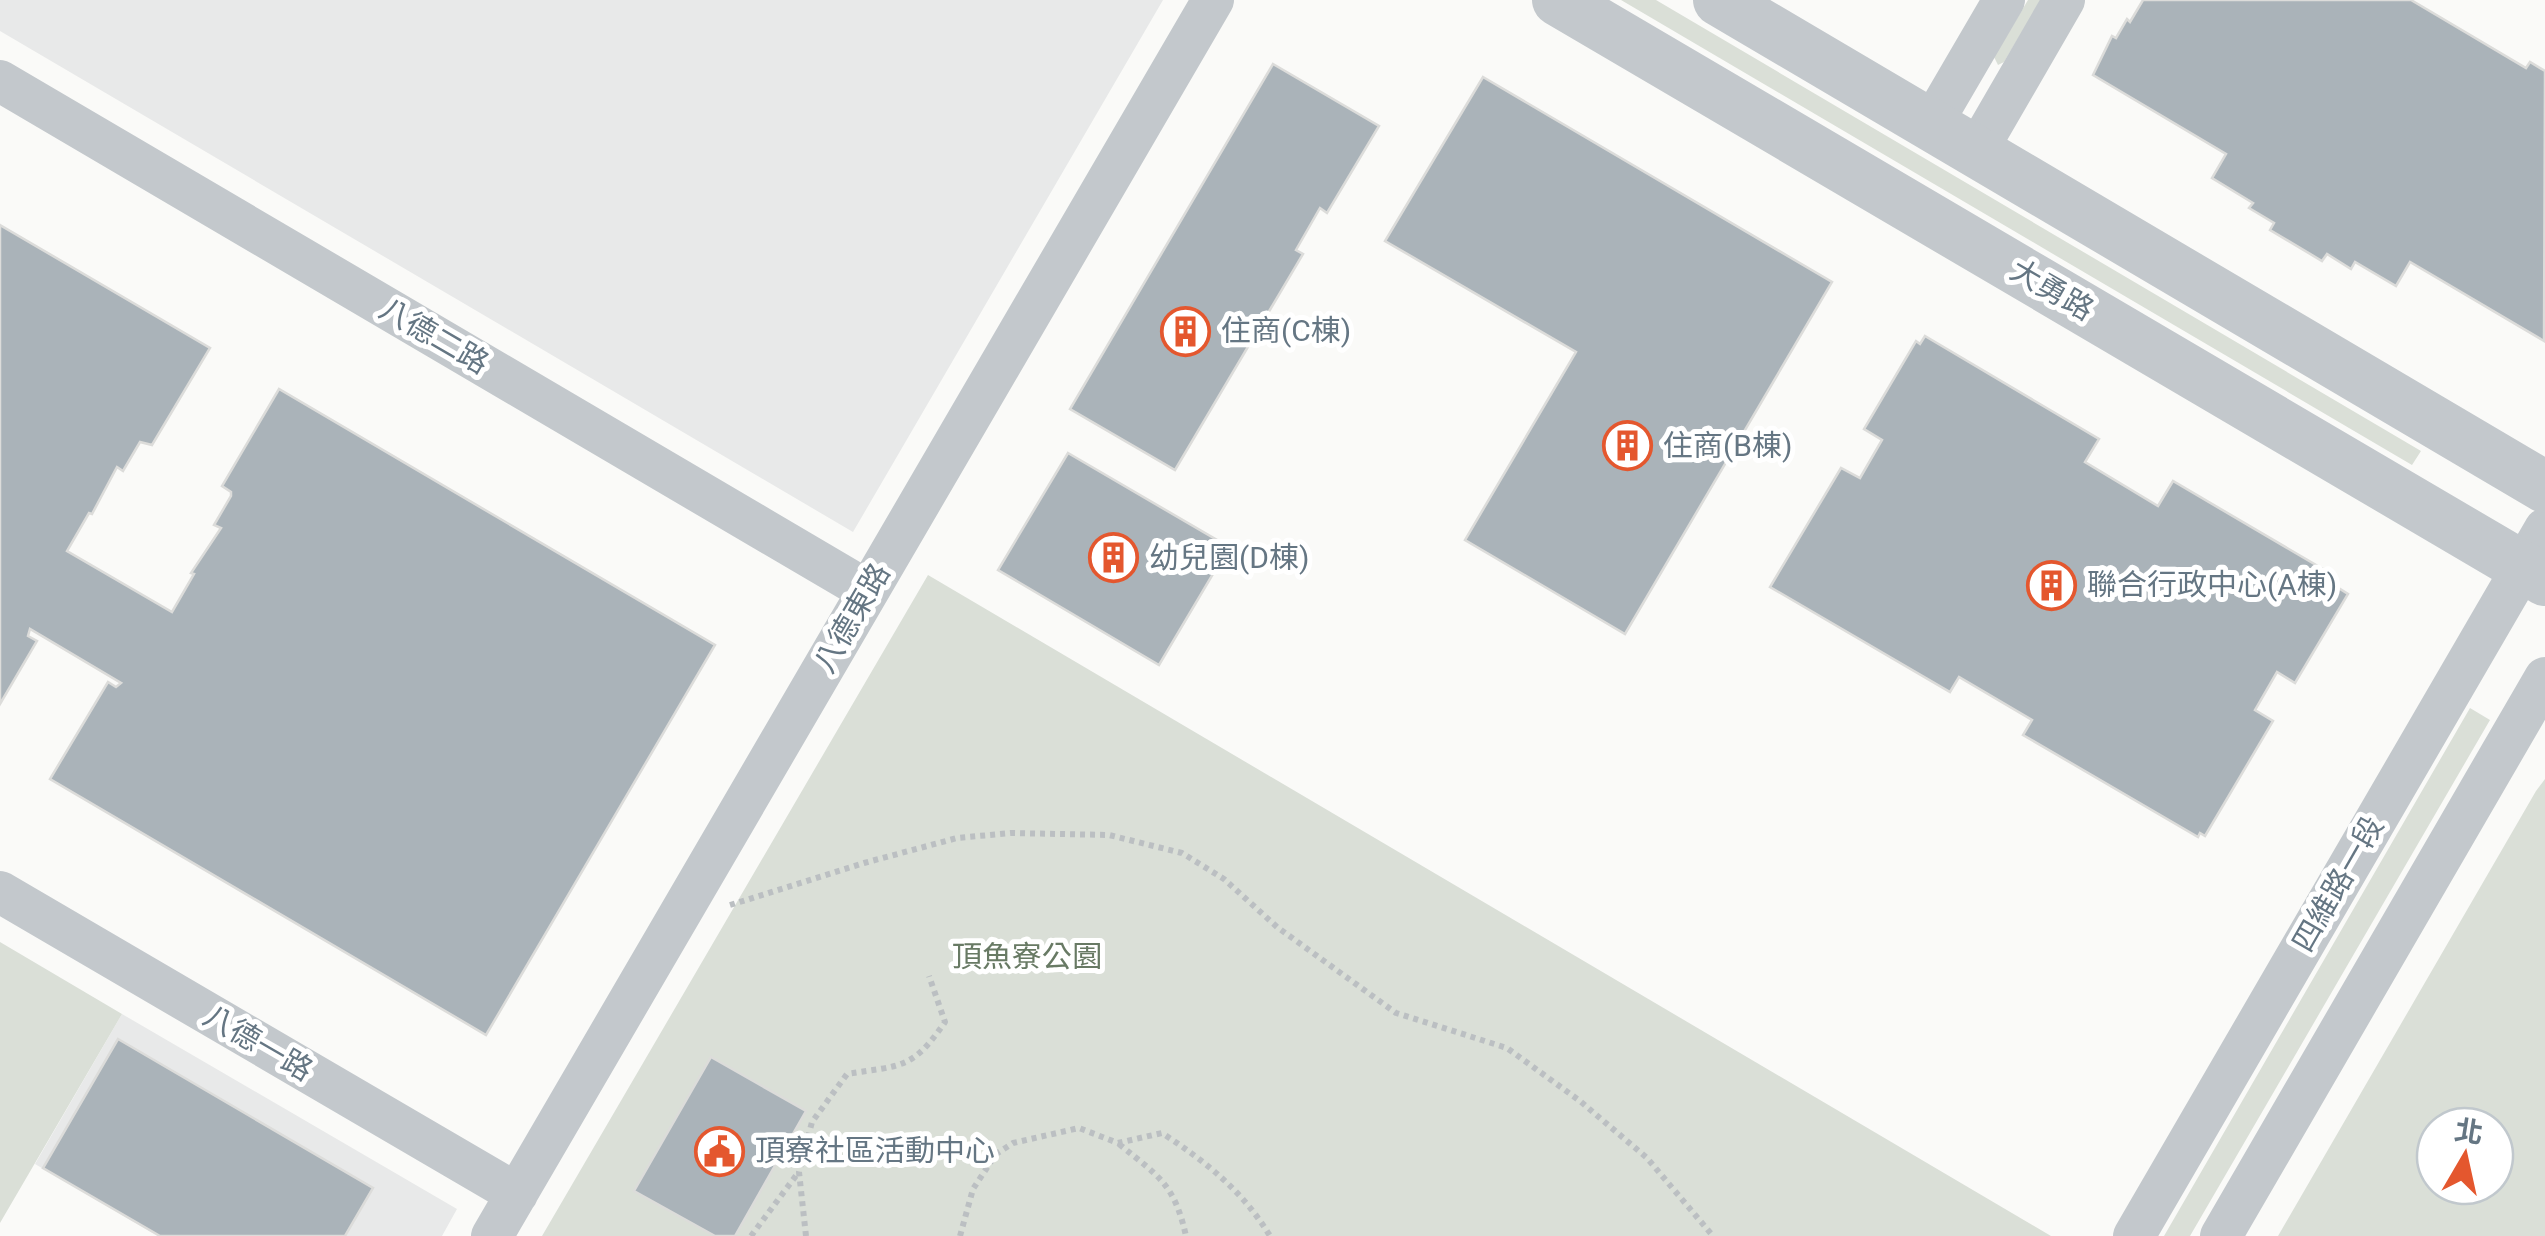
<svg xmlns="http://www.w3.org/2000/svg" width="2545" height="1236" font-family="Roboto,'Noto Sans TC',sans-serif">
  <rect width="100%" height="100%" fill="#fafaf8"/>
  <!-- built -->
  <path fill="#e8e9e9" d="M0,0H1163L853,532L0,31Z
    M122,1014L457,1209L442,1236H158L35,1164Z"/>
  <!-- green -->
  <path fill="#dadfd7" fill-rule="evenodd" d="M1621,0H1656L2421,451L2412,465Z
    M2028,0H2041L2004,62L1998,65L1994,57Z
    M928,575L2051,1236H542Z
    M2470,708L2490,720L2190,1236H2164Z
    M2545,779V1236H2278L2536,791ZM2435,1126H2495V1186H2435Z
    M0,942L122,1014L0,1223Z"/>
  <!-- building -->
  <path fill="#aab3b9" stroke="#dcdcda" stroke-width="2.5" d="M2143,0H2411L2526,68L2530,62L2545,71L2544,341L2410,262L2396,286L2355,262L2351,269L2327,254L2322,261L2270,230L2274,223L2249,208L2253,203L2212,178L2226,154L2093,75L2112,36L2116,38L2127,19L2130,22Z
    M1273,64L1379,126L1327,213L1320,208L1296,250L1303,254L1175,470L1070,409Z
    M1483,77L1832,282L1625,634L1465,540L1576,352L1385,241Z
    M0,225L210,348L152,445L140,442L123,471L117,467L92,514L89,513L67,551L172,612L194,574L191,573L221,528L214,525L231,496V492L222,486L279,389L715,645L486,1035L50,779L108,682L116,687L121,683L30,629L28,636L37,641L0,704Z
    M1925,336L2099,439L2085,462L2158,506L2173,481L2333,575L2329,582L2348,594L2295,683L2277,672L2255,710L2273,721L2205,836L2200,833L2198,837L2023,735L2032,720L1959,677L1950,692L1770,587L1841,468L1860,478L1882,440L1864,429L1916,341L1920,344Z
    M1068,453L1229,547L1159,665L998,570Z
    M118,1039L373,1188L345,1236H160L43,1168Z
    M711,1057L806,1111L735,1236H715L634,1191Z"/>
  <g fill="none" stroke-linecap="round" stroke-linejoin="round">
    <!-- path -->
    <path stroke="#bbbfc2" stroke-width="6" stroke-dasharray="5 5" stroke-linecap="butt" d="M730,905L864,863L957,838L1011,833L1109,835L1182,853L1224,879L1277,927L1396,1013L1507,1048L1580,1101L1647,1158L1713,1236
      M1119,1144C1159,1177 1174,1183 1186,1236
      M751,1236L798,1173
      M806,1236L799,1172L812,1122L847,1074C902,1065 912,1070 945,1022L929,976
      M960,1236L973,1189L996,1154L1013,1143L1079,1128L1118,1143L1162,1133C1206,1162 1242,1190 1270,1236"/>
    <!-- minor -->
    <path stroke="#c3c8cc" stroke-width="42" d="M0,81L868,591
      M1931,125L2004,0
      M1976,152L2064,0
      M0,892L517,1194
      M492,1236L1213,0
      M2134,1236L2545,529
      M2221,1236L2545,678"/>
    <!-- tertiary -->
    <path stroke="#c3c8cc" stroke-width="52" d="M1558,0L2545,580
      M1719,0L2545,487"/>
  </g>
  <!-- icons -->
  <defs>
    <symbol id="building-ring" viewBox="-11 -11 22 22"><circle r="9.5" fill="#fff" stroke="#e4572e" stroke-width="1.5"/><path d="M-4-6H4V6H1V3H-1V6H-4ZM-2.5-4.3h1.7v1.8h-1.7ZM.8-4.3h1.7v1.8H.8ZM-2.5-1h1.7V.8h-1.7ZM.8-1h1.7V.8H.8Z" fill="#e4572e"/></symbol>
    <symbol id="civic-ring" viewBox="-11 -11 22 22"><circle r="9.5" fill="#fff" stroke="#e4572e" stroke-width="1.5"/><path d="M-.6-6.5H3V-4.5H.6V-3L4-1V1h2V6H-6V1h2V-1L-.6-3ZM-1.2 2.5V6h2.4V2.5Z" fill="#e4572e"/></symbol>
  </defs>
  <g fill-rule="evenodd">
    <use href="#building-ring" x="1158" y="304" width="55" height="55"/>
    <use href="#building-ring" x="1600" y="418" width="55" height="55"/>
    <use href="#building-ring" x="1086" y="530" width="55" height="55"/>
    <use href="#building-ring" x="2024" y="558" width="55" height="55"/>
    <use href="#civic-ring" x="692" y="1124" width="55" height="55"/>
  </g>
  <g text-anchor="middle" stroke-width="10" stroke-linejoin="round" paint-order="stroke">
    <!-- street labels -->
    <g font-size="30" fill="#657683" stroke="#fff">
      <text transform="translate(2052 290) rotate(30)" y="10">大勇路</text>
      <text transform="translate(434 336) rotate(30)" y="10">八德二路</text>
      <text transform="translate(852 618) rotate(-60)" y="10">八德東路</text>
      <text transform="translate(2338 884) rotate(-60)" y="10">四維路一段</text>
      <text transform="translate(258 1043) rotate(30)" y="10">八德一路</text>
    </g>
    <!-- poi labels -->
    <g font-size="30" fill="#657683" stroke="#fff" text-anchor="start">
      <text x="1221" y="341">住商(C棟)</text>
      <text x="1663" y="456">住商(B棟)</text>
      <text x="1149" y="568">幼兒園(D棟)</text>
      <text x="2087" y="595">聯合行政中心(A棟)</text>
      <text x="755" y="1161">頂寮社區活動中心</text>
    </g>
    <!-- park labels -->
    <g font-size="30" fill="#687a64" stroke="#fff">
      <text x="1027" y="967">頂魚寮公園</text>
    </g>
  </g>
  <!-- north arrow -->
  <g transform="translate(2465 1156) rotate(9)"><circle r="48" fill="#ffffff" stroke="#c1c8cd" stroke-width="2.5"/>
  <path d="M0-8L18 38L0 25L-18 38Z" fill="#e4572e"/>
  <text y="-15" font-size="28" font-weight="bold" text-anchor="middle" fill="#657683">北</text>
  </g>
</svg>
